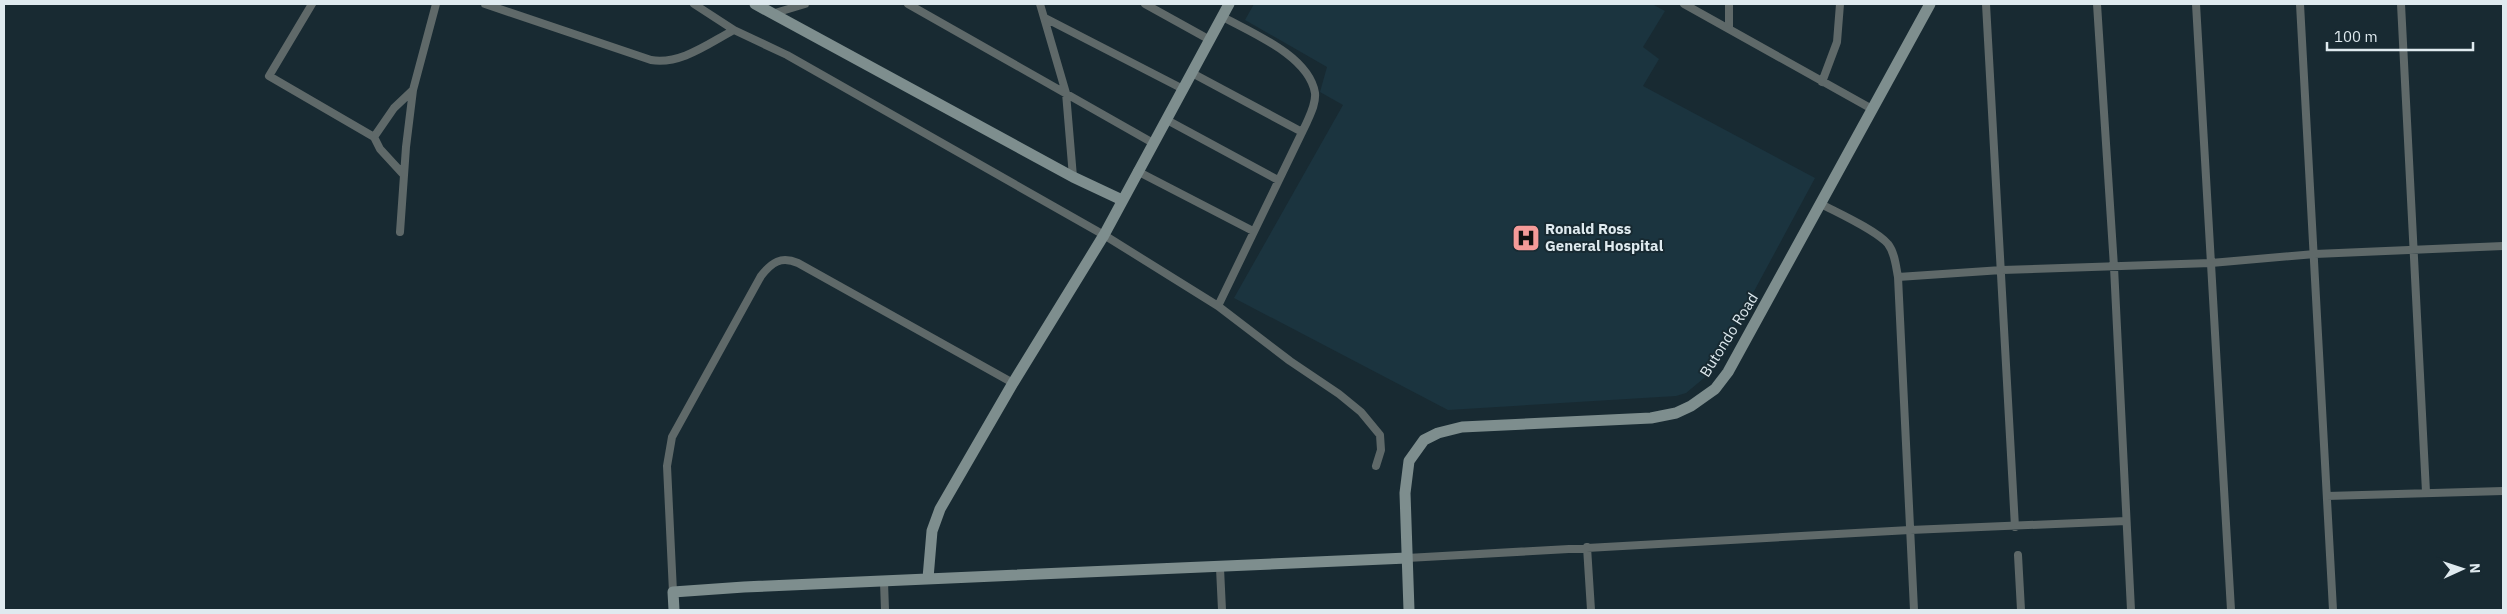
<svg xmlns="http://www.w3.org/2000/svg" width="2507" height="614" font-family="'IBM Plex Sans',sans-serif">
  <rect width="100%" height="100%" fill="#182a32"/>
  <!-- built -->
  <path fill="#1b343f" d="M1254,4H1652L1665,11L1643,47L1659,59L1643,86L1815,178L1710,373L1686,393L1676,396L1448,410L1234,298L1343,105L1320,92L1327,67L1245,20Z"/>
  <g fill="none" stroke-linecap="round" stroke-linejoin="round">
    <!-- street -->
    <path stroke="#5f6969" stroke-width="8" d="M312,4L269,76L374,137L380,149L403,174
      M485,4L651,60C681,65 709,43 734,30L787,55L1104,235L1218,306L1290,361L1339,394L1361,412L1380,435L1381,450L1376,466
      M694,4L734,30
      M908,4L1153,143
      M1040,4L1066,93L1073,177
      M1145,4L1210,40
      M1684,4L1872,109
      M1729,4V29
      M1986,4L2015,527
      M2097,4L2114,267L2131,610
      M2196,4L2231,610
      M2300,4L2333,610
      M2401,4L2426,492
      M775,13L805,4
      M1045,18L1183,89
      M1192,73L1302,132
      M1822,82L1837,42L1840,4
      M1167,120L1278,180
      M374,137L394,108L413,90L436,4
      M1137,171L1253,231
      M1821,204C1838,213 1876,230 1888,244C1895,253 1896,267 1898,277L1914,610
      M400,232L406,147L413,90
      M1898,277L2002,270L2211,263L2315,254L2503,246
      M1218,306L1307,122C1311,113 1316,103 1315,93C1309,56 1252,33 1223,17
      M2327,496L2503,491
      M1587,547L1591,610
      M2018,555L2021,610
      M1407,558L1910,530L2126,521
      M1220,568L1222,610
      M884,582L885,610
      M673,592L667,466L672,437L761,276C772,262 781,256 798,263L1013,383"/>
    <!-- secondary -->
    <path stroke="#7e8e8e" stroke-width="11" d="M755,4L1073,177L1122,200
      M928,578L932,531L940,509L1013,383L1104,235L1229,4
      M674,610L673,592L744,587L1407,558
      M1409,610L1405,493L1409,461L1424,440L1438,433L1462,427L1651,418L1676,413L1691,406L1715,389L1728,372L1930,4"/>
  </g>
  <!-- icons -->
  <defs>
    <symbol id="hospital-square" viewBox="-11 -11 22 22"><rect x="-9" y="-9" width="18" height="18" rx="4" fill="#f59b99" stroke="#182a32"/><path d="M-5-5h3v3.5h4V-5h3V5h-3V1.5h-4V5h-3Z" fill="#111"/></symbol>
  </defs>
  <g fill-rule="evenodd">
    <use href="#hospital-square" x="1510" y="222" width="32" height="32"/>
  </g>
  <g text-anchor="middle" stroke-width="4" stroke-linejoin="round" paint-order="stroke">
    <!-- poi labels -->
    <g font-size="15" font-weight="bold" fill="#dfeaef" stroke="#182a32" text-anchor="start">
      <text x="1545" y="234">Ronald Ross<tspan x="1545" dy="17">General Hospital</tspan></text>
    </g>
    <!-- street labels -->
    <g font-size="15" fill="#dfeaef" stroke="#182a32">
      <text transform="translate(1729 335) rotate(-58)" y="5">Butondo Road</text>
    </g>
  </g>
  <!-- border -->
  <rect width="2507" height="614" fill="none" stroke="#dfeaef" stroke-width="10"/>
  <!-- north arrow -->
  <g transform="translate(2462 569) rotate(87)" stroke="#182a32" stroke-width="4" paint-order="stroke">
  <path d="M0-4L9 19L0 12L-9 19Z" fill="#dfeaef"/>
  <text y="-8" font-size="14" font-weight="bold" text-anchor="middle" fill="#dfeaef">N</text>
  </g>
  <!-- scale -->
  <path d="M2327 42v8h146v-8" fill="none" stroke="#dfeaef" stroke-width="2.5"/>
  <text x="2334" y="42" font-size="15" fill="#dfeaef" stroke="#182a32" stroke-width="4" paint-order="stroke">100 m</text>
</svg>
